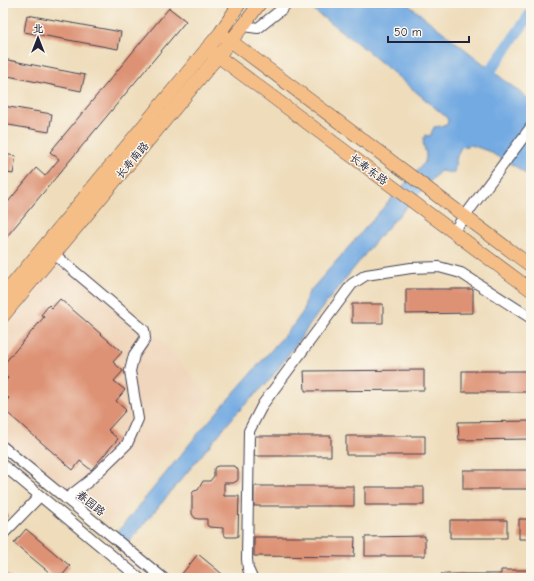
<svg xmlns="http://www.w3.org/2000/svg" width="534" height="581" font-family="'Comic Neue','LXGW WenKai TC',sans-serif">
  <rect width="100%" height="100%" fill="#fbf7ec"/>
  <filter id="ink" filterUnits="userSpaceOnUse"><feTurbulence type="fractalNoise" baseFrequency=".025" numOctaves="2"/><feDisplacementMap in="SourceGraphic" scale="8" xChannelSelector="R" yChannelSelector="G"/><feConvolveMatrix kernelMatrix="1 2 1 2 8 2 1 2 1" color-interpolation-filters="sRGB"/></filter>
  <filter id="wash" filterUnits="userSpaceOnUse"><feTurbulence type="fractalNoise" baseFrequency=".012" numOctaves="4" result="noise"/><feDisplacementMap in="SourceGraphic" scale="16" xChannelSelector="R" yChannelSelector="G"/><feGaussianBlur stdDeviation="0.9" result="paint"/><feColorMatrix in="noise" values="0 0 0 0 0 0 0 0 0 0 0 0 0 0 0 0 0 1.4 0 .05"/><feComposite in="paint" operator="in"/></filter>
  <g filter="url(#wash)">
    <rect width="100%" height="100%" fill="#eedcba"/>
    <!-- built -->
    <path fill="#f0d6bc" d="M62,253L150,329L203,388L209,399L115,520L108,524L3,439V329Z"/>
    <!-- water -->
    <path fill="#73aae2" stroke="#4a668e" d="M304,3H406L531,101V178L518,168L488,151L471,145L461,147L457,156L454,173L440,171L378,238L322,308L269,381L235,415L129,542L121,541L115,535L197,435L295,323L304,310L306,298L310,291L390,200L425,162C425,160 426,158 426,155C425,147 421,145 425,135L430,136L434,127L447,125L448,120L446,117L365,49Z"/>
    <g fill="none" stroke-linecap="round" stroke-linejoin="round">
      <!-- canal -->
      <path stroke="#73aae2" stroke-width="11" d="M483,81L531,13"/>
    </g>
    <g id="blocks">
      <!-- building -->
      <path fill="#dd9275" d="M169,8L186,21L3,241V208L36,168L45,176L59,159L50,152Z
        M27,15L121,32L118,49L24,32Z
        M3,59L85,75L81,91L3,75Z
        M3,106L52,114L49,132L3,124Z
        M3,154L16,156L13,174L3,172Z
        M406,289H473V313L406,314Z
        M60,299L122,352L113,362L123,371L114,381L125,390L116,401L126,410L108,430L118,439L91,470L80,461L73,470L3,409V405L9,398L3,393V384L8,378L3,374V365L44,317L41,315L49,305L52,308Z
        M352,304H383V323H352Z
        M424,370V390L305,391L304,371Z
        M462,371H531V392H462Z
        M531,421V439L459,440L458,422Z
        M254,436H331V456H254Z
        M346,436H425V455H346Z
        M218,466H234L236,467L238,470V479L237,481L233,483H224V496H239L238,534V536L236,537H226L223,533V528L209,527L207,525V519H198L195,518L192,514V494L193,492L194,491L198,490L203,481H210L214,476V469L215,467Z
        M463,470H531V489H463Z
        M254,486H354V506H254Z
        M365,487H424V505H365Z
        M3,509L9,515L3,522Z
        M519,519H531V539H519Z
        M450,520H507V538H450Z
        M26,529L70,566L60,578H56L14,543Z
        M425,536V556H365V537Z
        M254,537H355L354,557L254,556Z
        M198,554L227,578H185L181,575Z
        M501,570H531V578H441V574H501Z
        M3,571L12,578H3Z"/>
    </g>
  </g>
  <g filter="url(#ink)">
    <use href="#blocks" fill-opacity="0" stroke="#413e4e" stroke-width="1"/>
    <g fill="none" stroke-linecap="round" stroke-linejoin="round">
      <defs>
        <path id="minor" d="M243,26L258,28L282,9L287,3
          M453,232L531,127
          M54,254L144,330L145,339L134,355L130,371L138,419L127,444L89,481L66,499
          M3,447L163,578
          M3,465L139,578
          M3,534L40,496
          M252,578L248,569L247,559L249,431L263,404L352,284L366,275L411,268L439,267L461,273L531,318"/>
        <path id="major" d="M220,33L531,266
          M207,48L531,290
          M3,296L220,33L240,3
          M3,316L243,26L260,3"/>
      </defs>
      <!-- minor casing -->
      <use href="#minor" stroke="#413e4e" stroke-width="12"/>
      <!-- major casing -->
      <use href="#major" stroke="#413e4e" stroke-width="14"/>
      <!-- minor -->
      <use href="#minor" stroke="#fff" stroke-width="10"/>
      <!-- major -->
      <use href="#major" stroke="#f6be87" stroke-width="13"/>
    </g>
  </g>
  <g text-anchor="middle" stroke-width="3" stroke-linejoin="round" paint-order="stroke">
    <!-- street labels -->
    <g font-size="11" fill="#22223b" stroke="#fbf7ec">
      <text transform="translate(132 160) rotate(-50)" y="4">长寿南路</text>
      <text transform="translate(369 169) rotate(37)" y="4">长寿东路</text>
      <text transform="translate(91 503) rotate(39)" y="4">春园路</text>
    </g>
  </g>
  <!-- margin -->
  <rect width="534" height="581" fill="none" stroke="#fbf7ec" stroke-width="16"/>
  <!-- north arrow -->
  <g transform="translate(38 38)" stroke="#fbf7ec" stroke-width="3" paint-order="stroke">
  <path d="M0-3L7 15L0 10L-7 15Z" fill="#22223b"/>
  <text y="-6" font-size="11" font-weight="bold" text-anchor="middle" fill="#22223b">北</text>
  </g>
  <!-- scale -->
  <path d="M388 36v6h81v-6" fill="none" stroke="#22223b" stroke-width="2"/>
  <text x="394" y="36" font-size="12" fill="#22223b" stroke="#fbf7ec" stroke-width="3" paint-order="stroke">50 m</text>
</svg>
